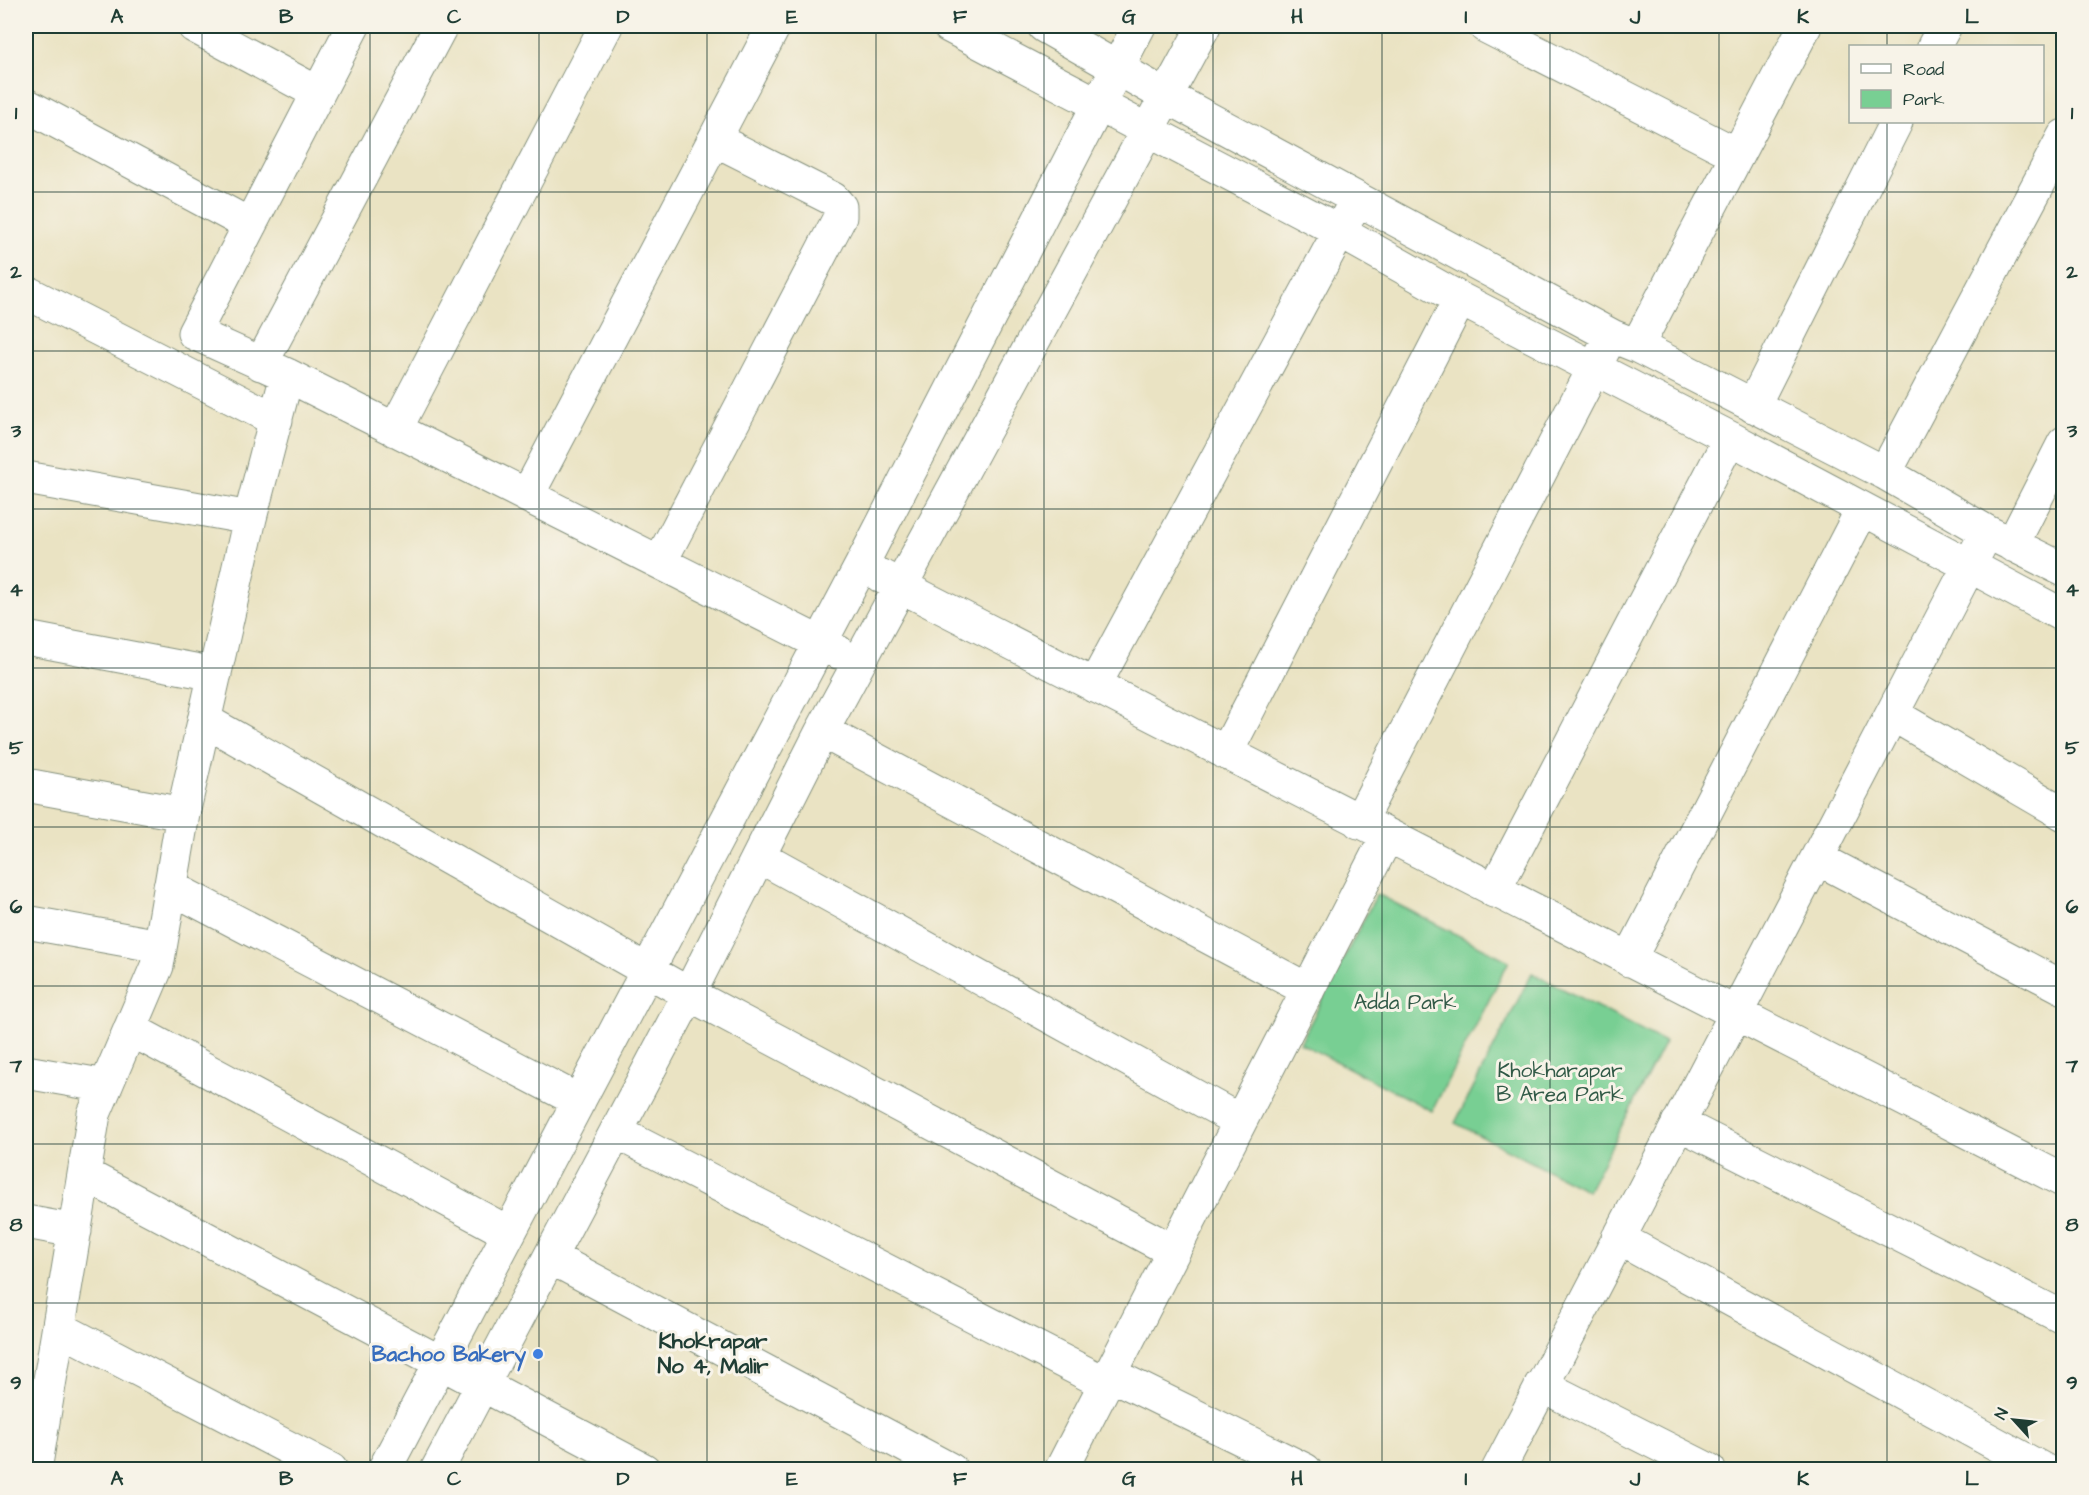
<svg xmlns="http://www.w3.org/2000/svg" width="2089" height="1495" font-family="'Architects Daughter',sans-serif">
  <rect width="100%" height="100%" fill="#f7f3e8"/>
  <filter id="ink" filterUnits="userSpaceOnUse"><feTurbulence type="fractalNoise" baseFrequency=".0167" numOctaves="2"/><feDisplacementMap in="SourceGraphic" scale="12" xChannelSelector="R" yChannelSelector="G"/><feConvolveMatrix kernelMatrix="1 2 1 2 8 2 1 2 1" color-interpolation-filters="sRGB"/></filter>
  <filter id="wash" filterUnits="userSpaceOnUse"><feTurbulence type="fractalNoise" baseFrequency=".008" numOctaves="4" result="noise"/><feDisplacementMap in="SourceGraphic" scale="24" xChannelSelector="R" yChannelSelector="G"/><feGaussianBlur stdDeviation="1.35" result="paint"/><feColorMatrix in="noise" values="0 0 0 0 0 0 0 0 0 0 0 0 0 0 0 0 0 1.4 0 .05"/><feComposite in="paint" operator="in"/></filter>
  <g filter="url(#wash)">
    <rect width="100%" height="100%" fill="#eae3c3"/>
    <!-- green -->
    <path fill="#78cf93" stroke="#4c8664" stroke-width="1.5" d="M1377,894L1509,961L1432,1111L1300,1043Z
      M1532,973L1665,1042L1588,1191L1455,1123Z"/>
  </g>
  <g filter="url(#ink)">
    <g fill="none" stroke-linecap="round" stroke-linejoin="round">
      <defs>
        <path id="minor" d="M194,26L318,93
          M353,26L194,333L287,375L838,652
          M949,26L1339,231L1460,299L1730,438L2064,616
          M1044,26L1166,96L1612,336L1637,346L1885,473L1987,532L2064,570
          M1485,26L1736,154
          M1934,46L1945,26
          M26,105L250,225
          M26,292L276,420
          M1637,346L1805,26
          M261,364L441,26
          M1753,406L1896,122
          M395,430L606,26
          M1885,473L2064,136
          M26,478L250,518
          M527,496L774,26
          M2012,545L2064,443
          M660,562L840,217V207L833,199L716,140
          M881,576L2064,1181
          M26,638L215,674
          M1094,686L1350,212
          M1892,714L2064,814
          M204,720L689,994L1173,1251
          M822,731L1308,990
          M1226,753L1460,299
          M26,785L183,814
          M1359,822L1604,349
          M759,856L1240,1121
          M1817,858L2064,988
          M170,887L579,1101
          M1494,891L1730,438
          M26,922L160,946
          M1629,960L1862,510
          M130,1029L509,1233
          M26,1072L106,1086
          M1678,1123L2064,1318
          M616,1132L1105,1383
          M84,1174L644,1470
          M26,1222L75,1231
          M1618,1238L2044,1470
          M550,1257L951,1470
          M59,1328L331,1470
          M1110,1374L1305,1470
          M1541,1385L1709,1470
          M35,1470L94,1114L157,966L183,814L250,518L287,375
          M384,1470L861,566L1139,26
          M437,1470L689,994L822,731L1204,26
          M1061,1470L1387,836
          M1498,1470L1979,547"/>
      </defs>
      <!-- minor casing -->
      <use href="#minor" stroke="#84907c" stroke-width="35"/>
      <!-- minor -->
      <use href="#minor" stroke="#fff" stroke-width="33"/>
    </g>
  </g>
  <!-- grid -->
  <path fill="none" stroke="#1f3d34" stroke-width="1.5" stroke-opacity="0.55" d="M202,26V1470M370,26V1470M539,26V1470M707,26V1470M876,26V1470M1044,26V1470M1213,26V1470M1382,26V1470M1550,26V1470M1719,26V1470M1887,26V46M1887,122V1470M26,192H2064M26,351H2064M26,509H2064M26,668H2064M26,827H2064M26,986H2064M26,1144H2064M26,1303H2064"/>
  <!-- markers -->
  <circle fill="#3f7fe0" stroke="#f7f3e8" stroke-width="2" cx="538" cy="1354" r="6"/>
  <g text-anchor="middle" stroke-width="6" stroke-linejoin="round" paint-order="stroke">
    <!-- park labels -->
    <g font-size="21" fill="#315a47" stroke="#f7f3e8">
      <text x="1405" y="1009">Adda Park</text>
      <text x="1560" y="1077">Khokharapar<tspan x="1560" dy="24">B Area Park</tspan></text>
    </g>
    <!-- shop labels -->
    <g font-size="21" font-weight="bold" fill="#366cbe" stroke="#f7f3e8" text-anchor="end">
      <text x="526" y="1361">Bachoo Bakery</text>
    </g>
    <!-- neighbourhood labels -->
    <g font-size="22" font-weight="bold" fill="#1f3d34" stroke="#f7f3e8">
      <text x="713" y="1348">Khokrapar<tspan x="713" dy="25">No 4, Malir</tspan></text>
    </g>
  </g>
  <!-- margin -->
  <rect width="2089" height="1495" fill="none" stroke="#f7f3e8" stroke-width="66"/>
  <!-- legend -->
  <rect x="1849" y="45" width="195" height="78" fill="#f7f3e8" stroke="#a1aaa0" stroke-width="1.5"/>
  <rect x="1861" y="64" width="30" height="9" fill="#ffffff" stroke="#a1aaa0" stroke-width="1.5"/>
  <text x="1903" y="75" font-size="18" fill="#1f3d34">Road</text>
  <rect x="1861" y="90" width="30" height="18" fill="#78cf93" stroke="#a1aaa0" stroke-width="1.5"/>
  <text x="1903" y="105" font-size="18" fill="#1f3d34">Park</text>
  <!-- north arrow -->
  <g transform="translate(2014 1420) rotate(297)" stroke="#f7f3e8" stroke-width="4.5" paint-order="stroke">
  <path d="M0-4.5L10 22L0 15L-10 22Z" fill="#1f3d34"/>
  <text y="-9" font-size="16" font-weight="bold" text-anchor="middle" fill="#1f3d34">N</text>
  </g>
  <rect x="33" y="33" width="2023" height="1429" fill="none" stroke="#1f3d34" stroke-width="2"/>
  <g font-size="20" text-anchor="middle" font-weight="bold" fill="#1f3d34">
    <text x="117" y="23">A</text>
    <text x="286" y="23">B</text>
    <text x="454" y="23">C</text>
    <text x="623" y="23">D</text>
    <text x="792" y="23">E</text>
    <text x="960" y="23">F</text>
    <text x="1129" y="23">G</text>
    <text x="1297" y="23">H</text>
    <text x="1466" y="23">I</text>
    <text x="1635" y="23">J</text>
    <text x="1803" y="23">K</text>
    <text x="1972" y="23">L</text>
    <text x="16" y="119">1</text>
    <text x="2072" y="119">1</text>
    <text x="16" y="278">2</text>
    <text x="2072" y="278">2</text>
    <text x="16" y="437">3</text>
    <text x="2072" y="437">3</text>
    <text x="16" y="596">4</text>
    <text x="2072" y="596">4</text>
    <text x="16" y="754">5</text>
    <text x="2072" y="754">5</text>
    <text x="16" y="913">6</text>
    <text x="2072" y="913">6</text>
    <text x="16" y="1072">7</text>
    <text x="2072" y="1072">7</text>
    <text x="16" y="1231">8</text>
    <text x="2072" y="1231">8</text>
    <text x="16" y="1389">9</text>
    <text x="2072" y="1389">9</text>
    <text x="117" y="1485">A</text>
    <text x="286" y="1485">B</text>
    <text x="454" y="1485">C</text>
    <text x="623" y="1485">D</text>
    <text x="792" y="1485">E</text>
    <text x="960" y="1485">F</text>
    <text x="1129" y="1485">G</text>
    <text x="1297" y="1485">H</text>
    <text x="1466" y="1485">I</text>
    <text x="1635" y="1485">J</text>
    <text x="1803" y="1485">K</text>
    <text x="1972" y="1485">L</text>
  </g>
</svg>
